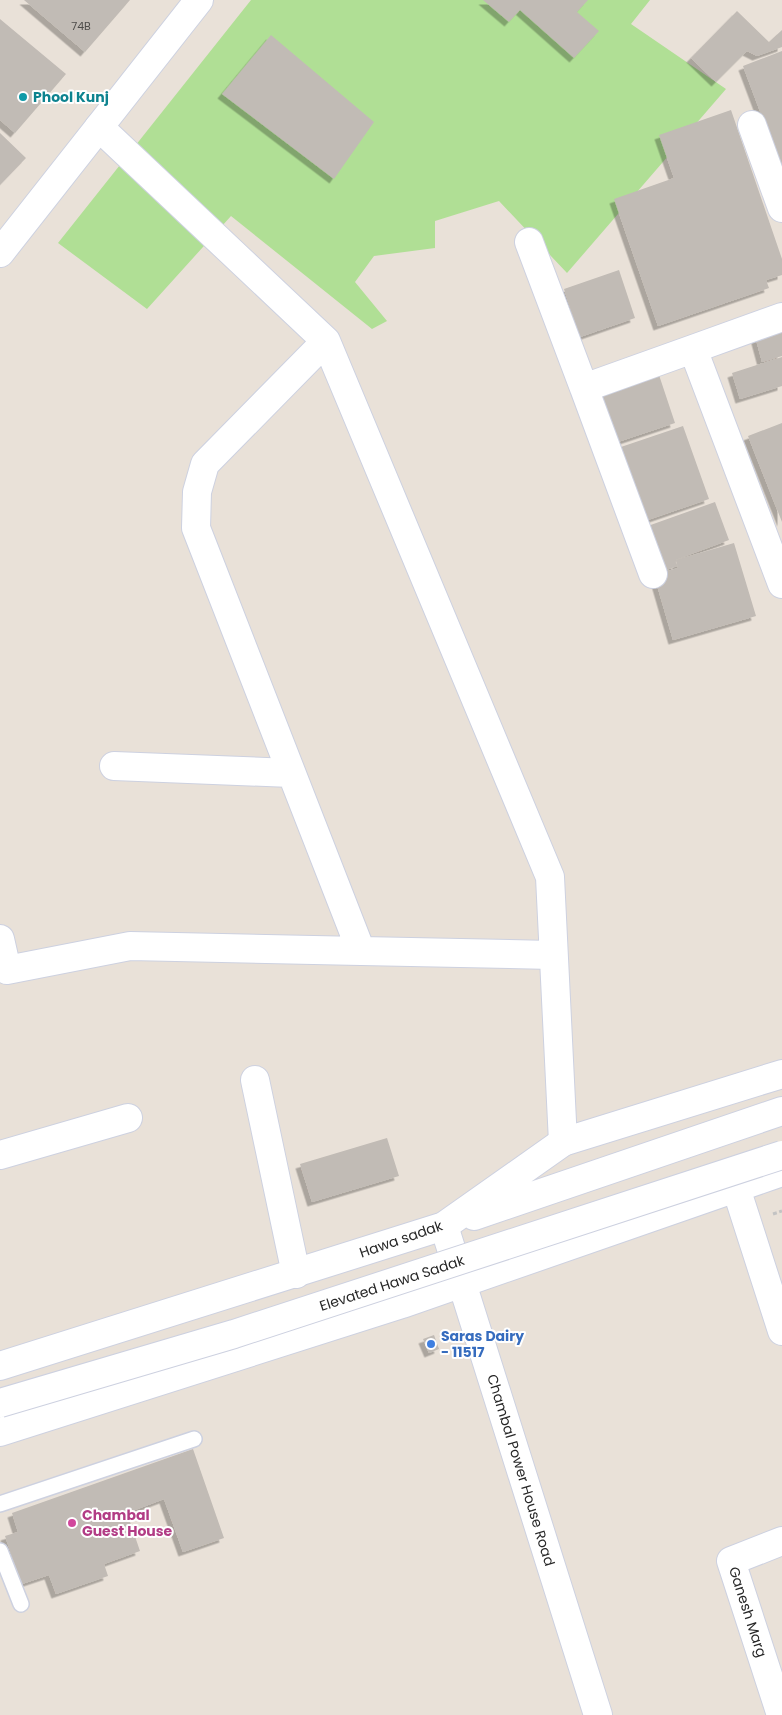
<svg xmlns="http://www.w3.org/2000/svg" width="782" height="1715" font-family="Poppins,sans-serif">
  <defs>
    <filter id="shadow"><feDropShadow dx="-4.5" dy="4.5" stdDeviation="0" flood-color="#0004"/></filter>
  </defs>
  <rect width="100%" height="100%" fill="#e9e1d8"/>
  <!-- grass -->
  <path fill="#b0df95" d="M251,0H650L631,24L726,89L567,273L499,201L435,221V248L374,256L355,282L387,321L372,329L231,216L147,309L58,243Z"/>
  <!-- building -->
  <path fill="#c1bbb5" filter="url(#shadow)" d="M24,0H130L85,52Z
    M483,0H588L577,12L599,31L574,58L520,10L509,22Z
    M737,11L769,42L782,30V47L757,56L747,51L716,82L691,58Z
    M0,19L66,74L15,133L0,120Z
    M271,35L374,122L334,179L222,94Z
    M782,51V170L743,66Z
    M731,110L782,259V275L766,280L769,288L658,326L614,199L674,178L659,135Z
    M0,133L26,158L0,185Z
    M619,270L635,318L580,337L564,289Z
    M782,328V356L762,362L755,336Z
    M782,357V386L740,399L732,373Z
    M658,372L675,423L606,446L589,395Z
    M782,423V522L748,436Z
    M683,426L709,499L642,522L615,449Z
    M715,502L729,540L675,560L677,566L661,572L645,527Z
    M734,543L756,616L673,640L654,575L678,568L676,560Z
    M387,1138L399,1176L312,1202L300,1164Z
    M434,1335L439,1349L429,1353L423,1339Z
    M193,1449L224,1538L183,1552L164,1499L127,1513L140,1551L104,1564L108,1576L56,1594L49,1575L22,1584L5,1536L18,1532L12,1513Z"/>
  <g fill="none" stroke-linecap="round" stroke-linejoin="round">
    <defs>
      <path id="lane" d="M0,1504L194,1439
        M0,1551L21,1604"/>
      <path id="street" d="M752,125L782,208
        M529,242L584,388L693,349L782,584
        M326,341L550,877L563,1142
        M693,349L782,317
        M584,388L653,574
        M114,766L291,773
        M0,939L7,970L130,946L361,951L196,528L197,492L205,464L326,341L99,127
        M361,951L553,955
        M255,1080L296,1274
        M0,1155L128,1118
        M736,1188L782,1331
        M444,1226L598,1715
        M781,1715L731,1561L782,1541"/>
      <path id="secondary" d="M0,253L199,0
        M474,1216L782,1111
        M0,1366L444,1226L563,1142L782,1074
        M0,1432L402,1304L782,1172"/>
    </defs>
    <!-- lane casing -->
    <use href="#lane" stroke="#cdd1e0" stroke-width="18"/>
    <!-- street casing -->
    <use href="#street" stroke="#cdd1e0" stroke-width="30"/>
    <!-- secondary casing -->
    <use href="#secondary" stroke="#cdd1e0" stroke-width="30"/>
    <!-- path -->
    <path stroke="#c3c3c3" stroke-width="3" stroke-dasharray="4 2.5" stroke-linecap="butt" d="M773,1214L782,1211"/>
    <!-- lane -->
    <use href="#lane" stroke="#fff" stroke-width="15"/>
    <!-- street -->
    <use href="#street" stroke="#fff" stroke-width="28"/>
    <!-- secondary -->
    <use href="#secondary" stroke="#fff" stroke-width="28"/>
    <defs>
      <path id="secondary-bridge" d="M0,1403L234,1334L782,1155"/>
    </defs>
    <!-- secondary-bridge casing -->
    <use href="#secondary-bridge" stroke="#cdd1e0" stroke-width="30" stroke-linecap="butt"/>
    <!-- secondary-bridge -->
    <use href="#secondary-bridge" stroke="#fff" stroke-width="28"/>
  </g>
  <!-- markers -->
  <circle fill="#0f9aa8" stroke="#fff" stroke-width="2" cx="23" cy="97" r="5"/>
  <circle fill="#3f7fe0" stroke="#fff" stroke-width="2" cx="431" cy="1344" r="5"/>
  <circle fill="#d1479c" stroke="#fff" stroke-width="2" cx="72" cy="1523" r="5"/>
  <g text-anchor="middle" stroke-width="4" stroke-linejoin="round" paint-order="stroke">
    <!-- number labels -->
    <g font-size="11" fill="#4e4c4a">
      <text x="81" y="30">74B</text>
    </g>
    <!-- culture labels -->
    <g font-size="14" font-weight="bold" fill="#0d838f" stroke="#fff" text-anchor="start">
      <text x="33" y="102">Phool Kunj</text>
    </g>
    <!-- street labels -->
    <g font-size="14" fill="#272727" stroke="#fff">
      <text transform="translate(401 1239) rotate(-19)" y="5">Hawa sadak</text>
      <text transform="translate(392 1283) rotate(-18)" y="5">Elevated Hawa Sadak</text>
      <text transform="translate(521 1470) rotate(73)" y="5">Chambal Power House Road</text>
      <text transform="translate(748 1612) rotate(72)" y="5">Ganesh Marg</text>
    </g>
    <!-- shop labels -->
    <g font-size="14" font-weight="bold" fill="#366cbe" stroke="#fff" text-anchor="start">
      <text x="441" y="1341">Saras Dairy<tspan x="441" dy="16">- 11517</tspan></text>
    </g>
    <!-- hotel labels -->
    <g font-size="14" font-weight="bold" fill="#b23c85" stroke="#fff" text-anchor="start">
      <text x="82" y="1520">Chambal<tspan x="82" dy="16">Guest House</tspan></text>
    </g>
  </g>
</svg>
